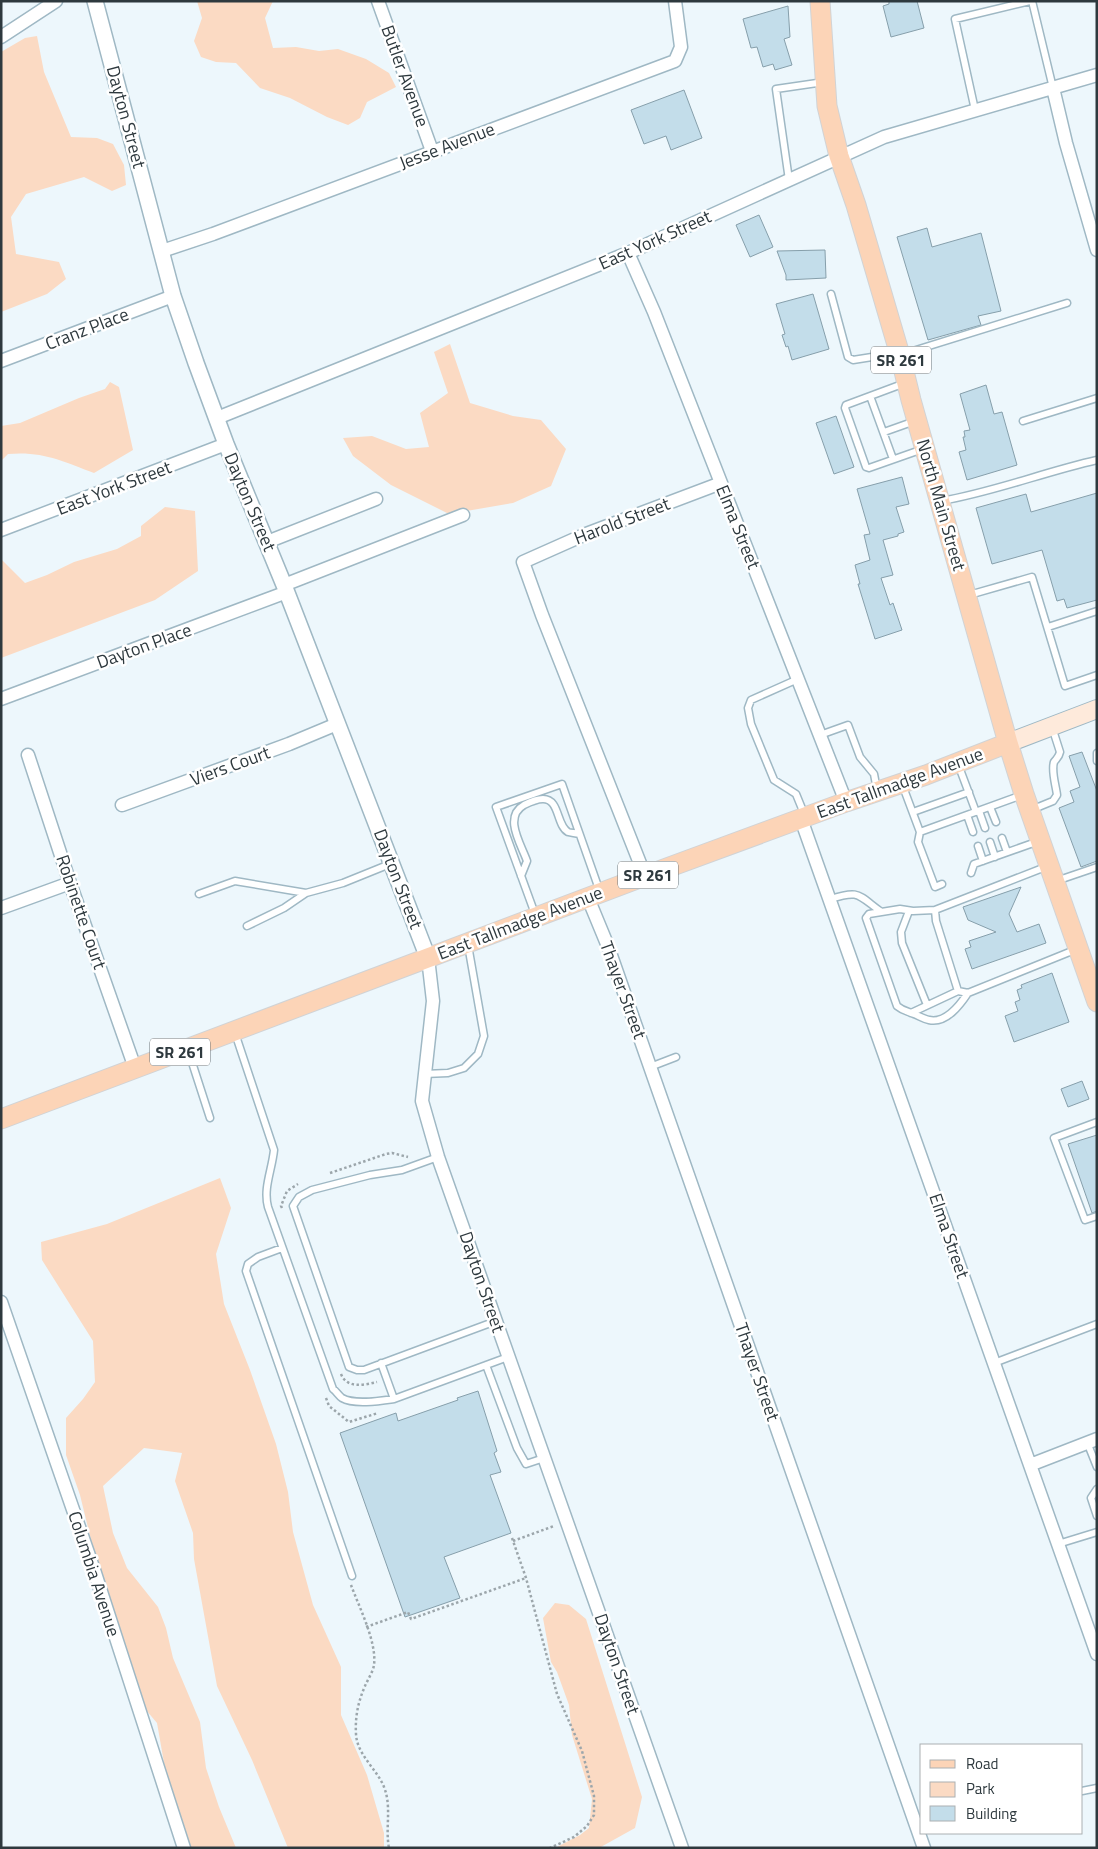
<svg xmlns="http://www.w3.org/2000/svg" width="1098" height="1849" font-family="'Titillium Web',sans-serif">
  <rect width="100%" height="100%" fill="#edf7fc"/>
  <!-- green -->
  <path fill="#fbdac3" d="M197,1H273L265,18L273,48L296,47L319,51L338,49L366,59L389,73L396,87L367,102L360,118L348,125L327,117L290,98L260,88L236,63L216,62L201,57L194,41L202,18Z
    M37,36L44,72L71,137L97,138L113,144L124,165L126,185L112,191L84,177L26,194L11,217L16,254L59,262L66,279L47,294L1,312V52L25,38Z
    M450,344L470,403L513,416L541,420L566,449L551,486L513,503L449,514L391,485L353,456L343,438L372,436L406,449L429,447L420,413L448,393L434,352Z
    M110,382L119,387L133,450L94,473C62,461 43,451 8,454L1,461V426L20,423L79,398L105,389Z
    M165,507L195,511L198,571L155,600L1,658V559L25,583L47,575L74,562L117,549L141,536V526Z
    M220,1178L231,1208L216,1254L224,1304L250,1370L276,1444L288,1492L293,1532L313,1605L341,1667V1715L367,1775L384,1833V1848H288L252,1760L217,1686L194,1559L193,1533L175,1481L182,1453L144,1448L103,1486L113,1533L127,1568L158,1607L166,1628L173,1658L200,1722L206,1768L219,1807L236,1848H179L157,1723L146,1710L117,1657L112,1604L96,1560L80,1495L66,1455V1418L83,1399L95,1382L93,1341L42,1260L41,1242L107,1224Z
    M555,1603L569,1605L586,1619L642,1797L635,1828L599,1848H555L580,1835L589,1828L592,1799L572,1735L569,1705L557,1672L551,1662L543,1618Z"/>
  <!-- building -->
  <path fill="#c3ddea" stroke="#869fab" d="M889,1H917L924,28L891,37L883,6L889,4Z
    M788,6L790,37L784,39L792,65L775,70L773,64L763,67L757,47L751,48L743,19Z
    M684,90L702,138L671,150L666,136L644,144L631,110Z
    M759,215L773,247L750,257L736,225Z
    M927,228L932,247L981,233L1001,311L978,316L981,325L928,340L897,237Z
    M825,250L826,278L786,280V275L777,251Z
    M813,294L829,349L792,360L788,346L786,347L782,335L785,334L776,304Z
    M986,385L994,414L1002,412L1017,465L967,480L959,452L966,450L963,437H965L964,431L970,430L960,394Z
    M836,416L854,467L834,474L816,423Z
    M902,477L909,504L896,507L904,532L898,534V536L883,540L893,575L881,578L890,605L893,603L902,630L875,639L858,584H860L855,565L870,560L864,535L870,534L857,489Z
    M1097,493V600L1067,608L1064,599L1057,601L1042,550L992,564L976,508L1026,494L1031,512Z
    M1082,752L1097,791V861L1081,867L1059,808L1074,802L1070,791L1080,787L1069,756Z
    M1021,887L1009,914L1017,932L1039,924L1046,943L972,969L965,949L971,947L969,941L996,932L968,920L963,907Z
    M1052,973L1069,1022L1014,1042L1005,1016L1018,1011L1015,1002L1020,1000L1017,990L1022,988L1021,985Z
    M1082,1081L1089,1099L1068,1107L1061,1089Z
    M1097,1135V1211L1092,1213L1068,1144Z
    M478,1391L497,1451L494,1453L501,1472L490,1475L511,1533L444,1557L460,1598L405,1617L340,1433L396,1413L398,1421L458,1400L457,1398Z"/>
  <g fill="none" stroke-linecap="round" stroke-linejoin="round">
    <defs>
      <path id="service" d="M1032,1L1053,88
        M975,110L955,19L1030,1
        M789,180L776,89L824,82
        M831,294L848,357L853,360L872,357L900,355L1067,303
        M905,383L846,405L845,408L866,467L869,468L923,449
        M870,396L893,459
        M1023,421L1097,398
        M884,432L915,421
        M941,501C994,492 1044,472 1097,460
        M969,595L1032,577L1065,686L1097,675
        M1048,627L1097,611
        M798,679L751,700L748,708L751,724L774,780L796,794L805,816
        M820,735L848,725L860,757L874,774L877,790
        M1097,753V761
        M958,764L976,812
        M902,784L920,832L1022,795
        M990,807L996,822
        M1031,810L1053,801L1057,795C1056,786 1051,771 1054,762C1057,758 1059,757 1060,752L1052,727
        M979,811L985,828
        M913,812L969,792
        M967,815L973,832
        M920,832L918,842L935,887L942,884
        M1002,838L1007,852
        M990,842L995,857
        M978,846L983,861
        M1048,866L935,910L936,921L958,991L968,993L1077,949
        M971,873L974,864L1039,841
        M521,876L527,861C521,844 503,817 524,805C530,802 537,799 543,799C560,799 556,825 568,832C571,833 576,833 579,834
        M1056,881L1097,867
        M199,894L235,881L306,893L343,883L390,864
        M830,899C859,890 857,894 880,911
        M935,910L913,911L900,909L869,914L866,918L897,1006C903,1011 907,1011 914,1014C919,1016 924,1019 929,1020C946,1024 960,1005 968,993
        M909,911L901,932L902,943L927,1005
        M535,914L496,807L562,784L600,892
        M247,926L284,908L306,893
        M911,1013L958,991
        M235,1033L274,1150C272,1170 263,1188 268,1207L333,1389C336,1391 339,1396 342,1398C354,1405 380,1401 394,1399L508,1357
        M188,1050L210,1118
        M650,1067L676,1057
        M424,1074L448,1073L464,1068L478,1054L484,1036L468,945
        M1097,1122L1054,1138L1085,1220L1097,1216
        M438,1157L402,1170L370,1175L312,1190L299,1197L293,1206L349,1367L357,1370H364L496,1321
        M282,1248L258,1257L248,1264L246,1271L352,1576
        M381,1363L394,1399
        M994,1363L1097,1324
        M486,1365L517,1448L526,1464L544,1458
        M1087,1442L1097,1467
        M1097,1489L1091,1498L1097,1516
        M1058,1544L1097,1532
        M1082,1791L1097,1788"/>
      <path id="minor" d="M378,1L432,151
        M1,37L56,1
        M1053,88L1066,143L1097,250
        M162,251L213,234L675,61L681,47L675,1
        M628,253L654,312L846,802
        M1,361L173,296
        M217,418L628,253L884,137L1097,75
        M1,530L226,444
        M267,542L376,499
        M284,585L463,515
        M1,699L287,592
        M28,755L70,883L135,1068
        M122,805L289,744L337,724
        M801,819L1097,1654
        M645,876L542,615L523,562L586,534L721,483
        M588,898L607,944L924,1848
        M1,908L70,883
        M428,958L433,1001L422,1101L438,1157L682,1848
        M1,1302L95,1573L184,1848
        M1030,1465L1097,1439"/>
      <path id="tertiary" d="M95,1L173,296L196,363L226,444L284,585L428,958"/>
      <path id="secondary" d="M1008,743L1097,709"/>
      <path id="primary" d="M820,1L827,106L839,156L856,205L900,355L911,400L1008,743L1024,794L1097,1002
        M1,1119L645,876L846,802L926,775L1008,743"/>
    </defs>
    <!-- service casing -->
    <use href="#service" stroke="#9fb8c4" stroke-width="9"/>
    <!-- minor casing -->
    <use href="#minor" stroke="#9fb8c4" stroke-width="15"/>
    <!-- tertiary casing -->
    <use href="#tertiary" stroke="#9fb8c4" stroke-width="18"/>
    <!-- secondary casing -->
    <use href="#secondary" stroke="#9fb8c4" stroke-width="20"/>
    <!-- primary casing -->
    <use href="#primary" stroke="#d1d3d5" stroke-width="21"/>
    <!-- path -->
    <path stroke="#9ca6ab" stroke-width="2.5" stroke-dasharray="2.5 2.5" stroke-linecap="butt" d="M330,1173L386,1154L392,1153L408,1157
      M282,1208L281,1206L287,1191L298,1184
      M341,1374C347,1389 364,1385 377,1382
      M326,1398L329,1406L349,1422L378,1413
      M512,1538L526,1578L557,1694L582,1751L594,1796V1815L587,1826L574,1837L550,1848
      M513,1541L554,1526
      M351,1585C359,1607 377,1642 374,1665C373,1672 368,1679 365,1686C358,1702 355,1717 356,1734C357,1755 377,1769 384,1787C392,1807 385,1828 389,1848
      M366,1627L408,1612L411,1619L526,1578"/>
    <!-- service -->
    <use href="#service" stroke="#fff" stroke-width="6"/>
    <!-- minor -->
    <use href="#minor" stroke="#fff" stroke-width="12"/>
    <!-- tertiary -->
    <use href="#tertiary" stroke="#fff" stroke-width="15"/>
    <!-- secondary -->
    <use href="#secondary" stroke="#feeadb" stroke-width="18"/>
    <!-- primary -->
    <use href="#primary" stroke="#fcd4b7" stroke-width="19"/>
  </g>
  <g text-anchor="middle" stroke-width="5" stroke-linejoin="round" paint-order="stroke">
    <!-- shield labels -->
    <g fill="#fff" stroke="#6d7478" stroke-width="1">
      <rect x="871" y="346.5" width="60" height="27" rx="4"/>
      <rect x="618" y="861.5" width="60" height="27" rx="4"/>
      <rect x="150" y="1038.5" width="60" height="27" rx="4"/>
    </g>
    <g font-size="16" font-weight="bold" fill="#2e393e">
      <text x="901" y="366">SR 261</text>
      <text x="648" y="881">SR 261</text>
      <text x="180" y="1058">SR 261</text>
    </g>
    <!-- street labels -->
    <g font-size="18" fill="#2e393e" stroke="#fff">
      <text transform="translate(405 76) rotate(70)" y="6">Butler Avenue</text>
      <text transform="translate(126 117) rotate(75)" y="6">Dayton Street</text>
      <text transform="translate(447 146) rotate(-21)" y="6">Jesse Avenue</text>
      <text transform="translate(655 240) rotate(-24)" y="6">East York Street</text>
      <text transform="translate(87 329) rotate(-21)" y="6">Cranz Place</text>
      <text transform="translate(114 488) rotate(-21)" y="6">East York Street</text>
      <text transform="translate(250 502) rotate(67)" y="6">Dayton Street</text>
      <text transform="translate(941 505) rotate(74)" y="6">North Main Street</text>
      <text transform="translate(622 521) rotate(-21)" y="6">Harold Street</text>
      <text transform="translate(738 527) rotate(68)" y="6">Elma Street</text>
      <text transform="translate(144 646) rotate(-20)" y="6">Dayton Place</text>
      <text transform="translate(230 766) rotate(-20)" y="6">Viers Court</text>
      <text transform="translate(900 783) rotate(-20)" y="6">East Tallmadge Avenue</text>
      <text transform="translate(398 879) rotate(69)" y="6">Dayton Street</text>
      <text transform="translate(81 912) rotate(71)" y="6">Robinette Court</text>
      <text transform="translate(520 923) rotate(-21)" y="6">East Tallmadge Avenue</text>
      <text transform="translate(623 990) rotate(70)" y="6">Thayer Street</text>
      <text transform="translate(949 1236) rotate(71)" y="6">Elma Street</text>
      <text transform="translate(482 1282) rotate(71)" y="6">Dayton Street</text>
      <text transform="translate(757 1372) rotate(71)" y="6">Thayer Street</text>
      <text transform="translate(94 1574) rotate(72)" y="6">Columbia Avenue</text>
      <text transform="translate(617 1664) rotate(71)" y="6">Dayton Street</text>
    </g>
  </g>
  <!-- border -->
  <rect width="1098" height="1849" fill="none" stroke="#2e393e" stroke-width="5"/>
  <!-- legend -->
  <rect x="920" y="1744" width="162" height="90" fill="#ffffff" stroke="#abb0b2"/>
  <rect x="930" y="1760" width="25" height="8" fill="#fcd4b7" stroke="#abb0b2"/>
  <text x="966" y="1769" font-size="15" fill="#2e393e">Road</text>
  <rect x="930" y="1782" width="25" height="15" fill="#fbdac3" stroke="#abb0b2"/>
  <text x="966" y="1794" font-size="15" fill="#2e393e">Park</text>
  <rect x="930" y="1806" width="25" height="15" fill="#c3ddea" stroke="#abb0b2"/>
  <text x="966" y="1819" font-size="15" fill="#2e393e">Building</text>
</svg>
